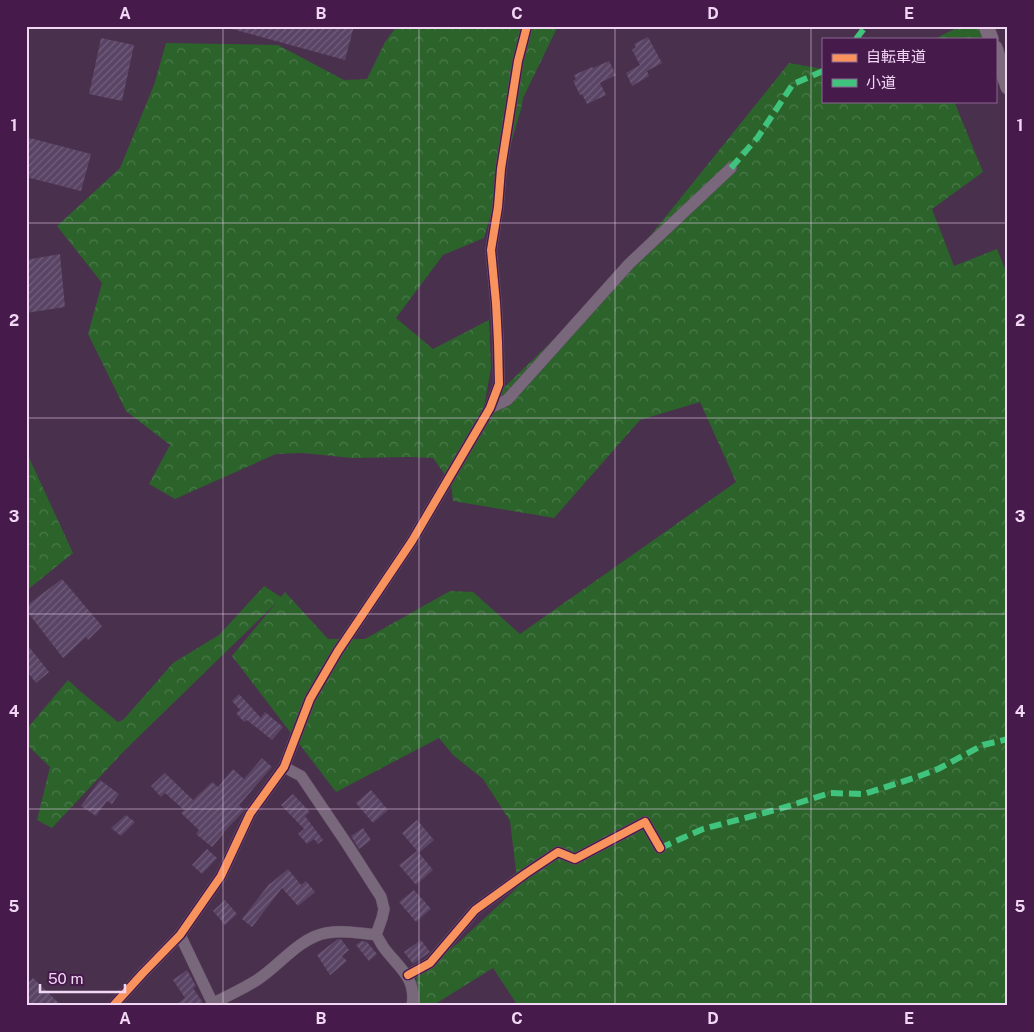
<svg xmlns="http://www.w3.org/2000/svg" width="1034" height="1032" font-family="'Public Sans','Noto Sans JP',sans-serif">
  <defs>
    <pattern id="forest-crowns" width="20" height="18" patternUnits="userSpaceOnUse" patternTransform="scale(1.25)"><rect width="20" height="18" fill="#2c632b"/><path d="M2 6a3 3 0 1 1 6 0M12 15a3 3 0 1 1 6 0" fill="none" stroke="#4b794a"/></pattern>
    <pattern id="building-hatch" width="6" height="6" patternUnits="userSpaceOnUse" patternTransform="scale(1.25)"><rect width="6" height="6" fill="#5a4465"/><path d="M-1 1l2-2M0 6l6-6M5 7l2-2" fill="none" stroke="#725e7c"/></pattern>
  </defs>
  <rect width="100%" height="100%" fill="#49304c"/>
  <!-- forest -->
  <path fill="url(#forest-crowns)" d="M397,26H558L523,98L521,109L484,238L443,255L396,318L433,349L489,320L491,368L484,407L614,281L789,63L823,69V101H954L983,172L932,209L954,266L997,249L1008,276V1006H518L493,968L432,1006H418L416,976L458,943L518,887L510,821L483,779L453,755L439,738L336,792L232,656L276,603L124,751L52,828L37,820L50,767L26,744V730L68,680L80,691L118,722L124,719L173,663L219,635L264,586L281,597L285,592L328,639H365L450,591L473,592L520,634L736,482L700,402L640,420L554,518L453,501L451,483L433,458L410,457L352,458L303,453L276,454L175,499L149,484L170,445L126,411L88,334L102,283L57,226L120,168L154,85L166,43L278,45L344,80L367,79L385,42Z
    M961,26H981L984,39H934Z
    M26,451L73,553L26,591Z"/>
  <!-- building -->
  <path fill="url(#building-hatch)" d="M232,26H354L345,60L232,29Z
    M648,37L662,63L647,71L649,76L632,86L626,73L640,65L632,50L636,47L634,44Z
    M101,38L134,45L122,101L89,94Z
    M609,61L616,75L600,83L606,95L587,104L582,94L580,95L573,81L576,79L574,75L592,67L593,68Z
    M26,137L91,154L81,191L26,177Z
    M60,254L65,307L26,313V260Z
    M62,579L102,626L88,640L86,637L63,658L26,610V606Z
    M26,643L49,672L36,683L26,670Z
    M239,694L261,718L265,712L283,727L272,740L247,720L244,722L236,713L240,710L232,701Z
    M262,758L272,767L239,805L244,810L242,813L223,833H224L212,847L196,834L199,830L181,813L184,810L165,793L161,797L151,786L165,773L193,800L212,782L218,787L233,769L244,779Z
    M100,780L119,794L112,804L107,801L96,816L81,806Z
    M371,790L388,810L373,823L356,803Z
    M293,794L310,812L305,816L323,840L318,844L314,839L307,844L298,834L304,829L281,805Z
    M126,815L135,822L121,836L111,828Z
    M417,820L434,840L419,853L433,870L416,885L399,865L417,851L402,833Z
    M363,828L371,840L359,849L351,836Z
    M207,849L217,858L202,874L192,865Z
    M288,869L301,885L306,881L315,892L298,906L282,888L252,927L242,919L270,883V884Z
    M414,890L431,909L416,922L399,902Z
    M225,900L237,914L225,925L213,911Z
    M338,939H341L349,950L342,956L347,961L330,975L317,955Z
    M421,940L430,952L413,964L404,952Z
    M361,941L367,942L377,954L369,961L356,945Z
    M187,970L196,986L193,988L205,1006H174L185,998L173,980Z
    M33,978L62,1006H32L26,1000V985Z"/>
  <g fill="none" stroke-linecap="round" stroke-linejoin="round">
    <defs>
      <path id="street" d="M490,408L507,400L629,264L731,168
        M284,767L301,776L347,844L381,897L384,909L382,918L376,935C379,939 381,944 384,948C399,968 417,978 412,1006
        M180,935L214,1006
        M408,975L430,963L475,910L525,874L558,852L575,859L645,822L660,848
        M212,1004C227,996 243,989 257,980C279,966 299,938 326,933C343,930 359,933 376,935
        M113,1006L143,973L180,935L221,876L250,814L284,767L310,699L338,651L412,541L490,408L499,384L498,342L496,303L491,250L498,207L501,169L518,61L527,26"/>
      <path id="secondary" d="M986,26L991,39
        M995,48L1008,87"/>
    </defs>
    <!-- street casing -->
    <use href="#street" stroke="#644f67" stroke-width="12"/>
    <!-- secondary casing -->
    <use href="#secondary" stroke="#644f67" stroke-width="16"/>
    <!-- street -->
    <use href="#street" stroke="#79687c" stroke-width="11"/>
    <!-- secondary -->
    <use href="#secondary" stroke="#7d6a7c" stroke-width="15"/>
    <!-- quiet -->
    <path stroke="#40c37c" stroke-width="6" stroke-dasharray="12 6" stroke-linecap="butt" d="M856,39L866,26
      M731,168L758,137L793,84L823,71
      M660,848L703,829L779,809L830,793L864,794L914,778L938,769L983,745L1008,739"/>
    <defs>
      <path id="cycleway" d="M408,975L430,963L475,910L525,874L558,852L575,859L645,822L660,848
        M113,1006L143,973L180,935L221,876L250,814L284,767L310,699L338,651L412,541L490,408L499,384L498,342L496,303L491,250L498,207L501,169L518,61L527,26"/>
    </defs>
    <!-- cycleway casing -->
    <use href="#cycleway" stroke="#461b4c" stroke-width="11"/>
    <!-- cycleway -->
    <use href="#cycleway" stroke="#f8935d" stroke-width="8"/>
  </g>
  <!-- grid -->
  <path fill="none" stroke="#f2d7f5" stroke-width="1" stroke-opacity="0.55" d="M223,26V1006M419,26V1006M615,26V1006M811,26V1006M26,223H1008M26,418H1008M26,614H1008M26,809H1008"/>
  <!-- border -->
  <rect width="1034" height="1032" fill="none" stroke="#461b4c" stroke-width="55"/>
  <!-- legend -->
  <rect x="822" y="38" width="175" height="65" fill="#461b4c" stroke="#8b6690"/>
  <rect x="832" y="54" width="25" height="8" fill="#f8935d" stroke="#8b6690"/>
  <text x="866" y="62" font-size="15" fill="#f2d7f5">自転車道</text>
  <rect x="832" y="79" width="25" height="8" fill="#40c37c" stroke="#8b6690"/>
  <text x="866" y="88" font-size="15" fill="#f2d7f5">小道</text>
  <!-- scale -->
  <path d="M40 984v8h85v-8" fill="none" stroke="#f2d7f5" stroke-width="2.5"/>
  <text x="48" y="984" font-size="15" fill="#f2d7f5" stroke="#461b4c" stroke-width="4" paint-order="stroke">50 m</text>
  <rect x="28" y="28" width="978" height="976" fill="none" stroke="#f2d7f5" stroke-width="2"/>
  <g font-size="16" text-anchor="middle" font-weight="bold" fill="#f2d7f5">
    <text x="125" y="19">A</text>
    <text x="321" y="19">B</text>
    <text x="517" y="19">C</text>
    <text x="713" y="19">D</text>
    <text x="909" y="19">E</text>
    <text x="14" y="131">1</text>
    <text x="1020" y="131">1</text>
    <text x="14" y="326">2</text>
    <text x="1020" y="326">2</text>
    <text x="14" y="522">3</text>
    <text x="1020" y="522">3</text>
    <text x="14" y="717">4</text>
    <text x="1020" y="717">4</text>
    <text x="14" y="912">5</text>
    <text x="1020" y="912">5</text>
    <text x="125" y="1024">A</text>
    <text x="321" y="1024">B</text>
    <text x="517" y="1024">C</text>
    <text x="713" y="1024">D</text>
    <text x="909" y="1024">E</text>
  </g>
</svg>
